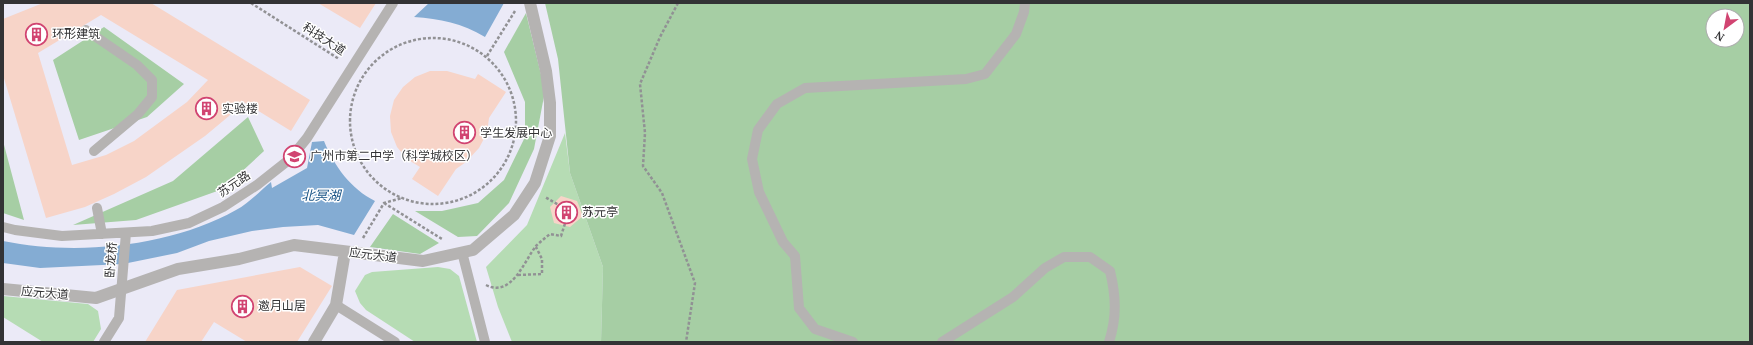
<svg xmlns="http://www.w3.org/2000/svg" width="1753" height="345" font-family="'PT Serif','Noto Sans SC',serif">
  <rect width="100%" height="100%" fill="#f6f6fb"/>
  <!-- built -->
  <path fill="#ebeaf7" d="M3,3H627L631,342H3Z"/>
  <!-- green -->
  <path fill="#b6dcb4" d="M565,133L570,173L603,267L601,342H512L498,307L486,267L527,225Z
    M438,267L450,269L459,276L477,342H415L366,310L360,303L355,291L365,275L372,272Z
    M3,296L88,304L98,311L101,329L93,342H43L3,317Z"/>
  <!-- forest -->
  <path fill="#a6cea4" fill-rule="evenodd" d="M545,3H1750V342H601L603,267L570,173L558,59ZM1713,16H1737V40H1713Z
    M526,13L545,91L534,149L509,203L477,236L458,237L415,211H442L478,203L504,180L525,137V102L504,52Z
    M104,27L184,84L147,117L79,140L53,60Z
    M248,117L264,151L223,189L136,220L73,225L173,181Z
    M3,141L24,220L3,213Z
    M393,214L439,243L420,254L370,247Z"/>
  <!-- water -->
  <path fill="#84acd3" d="M429,3H504L485,37C462,23 440,19 414,17Z
    M324,141C334,166 351,189 375,201L354,235L318,225L283,227L252,231L209,241L177,253L123,264L40,268L3,263V241C76,256 170,247 236,210C249,203 260,191 271,182L272,188L307,168L312,142Z"/>
  <!-- building -->
  <path fill="#f7d4c8" fill-rule="evenodd" d="M43,3H151L310,100L291,131L242,101L229,116L205,136L146,177L114,194L85,207L46,218L3,75V19ZM101,15L208,80L187,102L134,141L106,155L72,165L38,53Z
    M318,3H376L360,28Z
    M430,71H447L475,79L478,74L506,92L489,118L487,133L479,148L466,162L456,169L438,196L412,179L420,167L407,159L397,147L391,132L390,116L394,100L403,87L415,77Z
    M561,196L577,201L583,216L570,227L554,223L550,207Z
    M300,267L332,286L297,342H247L214,322L201,342H145L177,290Z"/>
  <g fill="none" stroke-linecap="round" stroke-linejoin="round">
    <!-- path -->
    <path stroke="#919194" stroke-width="2.5" stroke-dasharray="3 2" stroke-linecap="butt" d="M251,3L339,59
      M678,3L660,37L640,84L645,133L643,166L662,193L695,283L686,342
      M350 121a83 83 0 1 1 166 0a83 83 0 1 1-166 0Z
      M487,56L515,11
      M384,203L442,239
      M363,238L384,203L402,198
      M518,275L542,274V259L536,247
      M486,285C512,298 524,261 536,246C540,242 545,238 550,234L561,236L569,211L545,197"/>
    <!-- service -->
    <path stroke="#b5b3b2" stroke-width="10" d="M86,30L137,65L152,80V97L138,114L94,151
      M97,208L102,234
      M3,227L15,230L62,236L152,231L189,223L223,207L257,185L290,159L307,138L393,3
      M462,252L485,342
      M336,305L395,342
      M104,342L119,318L126,233
      M853,342L815,329L799,308L795,256L783,242L759,192L752,159L758,130L777,104L805,88L966,79L985,74L1016,34L1024,12L1025,3
      M942,342L1013,297L1045,268L1064,257H1090L1110,271C1116,296 1117,317 1109,342"/>
    <!-- minor -->
    <path stroke="#b5b3b2" stroke-width="12" d="M3,289L96,298L178,269L239,259L294,245L423,261L473,250L514,215L535,183L550,136V103L546,71L530,3
      M314,342L336,305L345,252"/>
  </g>
  <!-- icons -->
  <defs>
    <symbol id="building-ring" viewBox="-11 -11 22 22"><circle r="9.5" fill="#fff" stroke="#d14471" stroke-width="1.5"/><path d="M-4-6H4V6H1V3H-1V6H-4ZM-2.5-4.3h1.7v1.8h-1.7ZM.8-4.3h1.7v1.8H.8ZM-2.5-1h1.7V.8h-1.7ZM.8-1h1.7V.8H.8Z" fill="#d14471"/></symbol>
    <symbol id="school-ring" viewBox="-11 -11 22 22"><circle r="9.5" fill="#fff" stroke="#d14471" stroke-width="1.5"/><path d="M0-5L7-2L0 1L-7-2ZM-4 1L0 2.5L4 1V4Q0 6-4 4Z" fill="#d14471"/></symbol>
  </defs>
  <g fill-rule="evenodd">
    <use href="#building-ring" x="24" y="22" width="25" height="25"/>
    <use href="#building-ring" x="194" y="96" width="25" height="25"/>
    <use href="#building-ring" x="452" y="120" width="25" height="25"/>
    <use href="#school-ring" x="282" y="144" width="25" height="25"/>
    <use href="#building-ring" x="554" y="200" width="25" height="25"/>
    <use href="#building-ring" x="230" y="294" width="25" height="25"/>
  </g>
  <g text-anchor="middle" stroke-width="3" stroke-linejoin="round" paint-order="stroke">
    <!-- poi labels -->
    <g font-size="12" fill="#333335" stroke="#fff" text-anchor="start">
      <text x="52" y="38">环形建筑</text>
      <text x="222" y="113">实验楼</text>
      <text x="480" y="137">学生发展中心</text>
      <text x="310" y="160">广州市第二中学（科学城校区）</text>
      <text x="582" y="216">苏元亭</text>
      <text x="258" y="310">邀月山居</text>
    </g>
    <!-- street labels -->
    <g font-size="12" fill="#333335" stroke="#fff">
      <text transform="translate(324 39) rotate(33)" y="4">科技大道</text>
      <text transform="translate(234 184) rotate(-34)" y="4">苏元路</text>
      <text transform="translate(373 255) rotate(7)" y="4">应元大道</text>
      <text transform="translate(111 260) rotate(-86)" y="4">卧龙桥</text>
      <text transform="translate(45 293) rotate(5)" y="4">应元大道</text>
    </g>
    <!-- water labels -->
    <g font-size="13" font-style="italic" fill="#1a5587" stroke="#fff">
      <text x="321" y="200">北冥湖</text>
    </g>
  </g>
  <!-- border -->
  <rect width="1753" height="345" fill="none" stroke="#333335" stroke-width="8"/>
  <!-- north arrow -->
  <g transform="translate(1725 28) rotate(212)"><circle r="19" fill="#ffffff" stroke="#adadae"/>
  <path d="M0-3L7 15L0 10L-7 15Z" fill="#d14471"/>
  <text y="-6" font-size="11" font-weight="bold" text-anchor="middle" fill="#333335">N</text>
  </g>
</svg>
